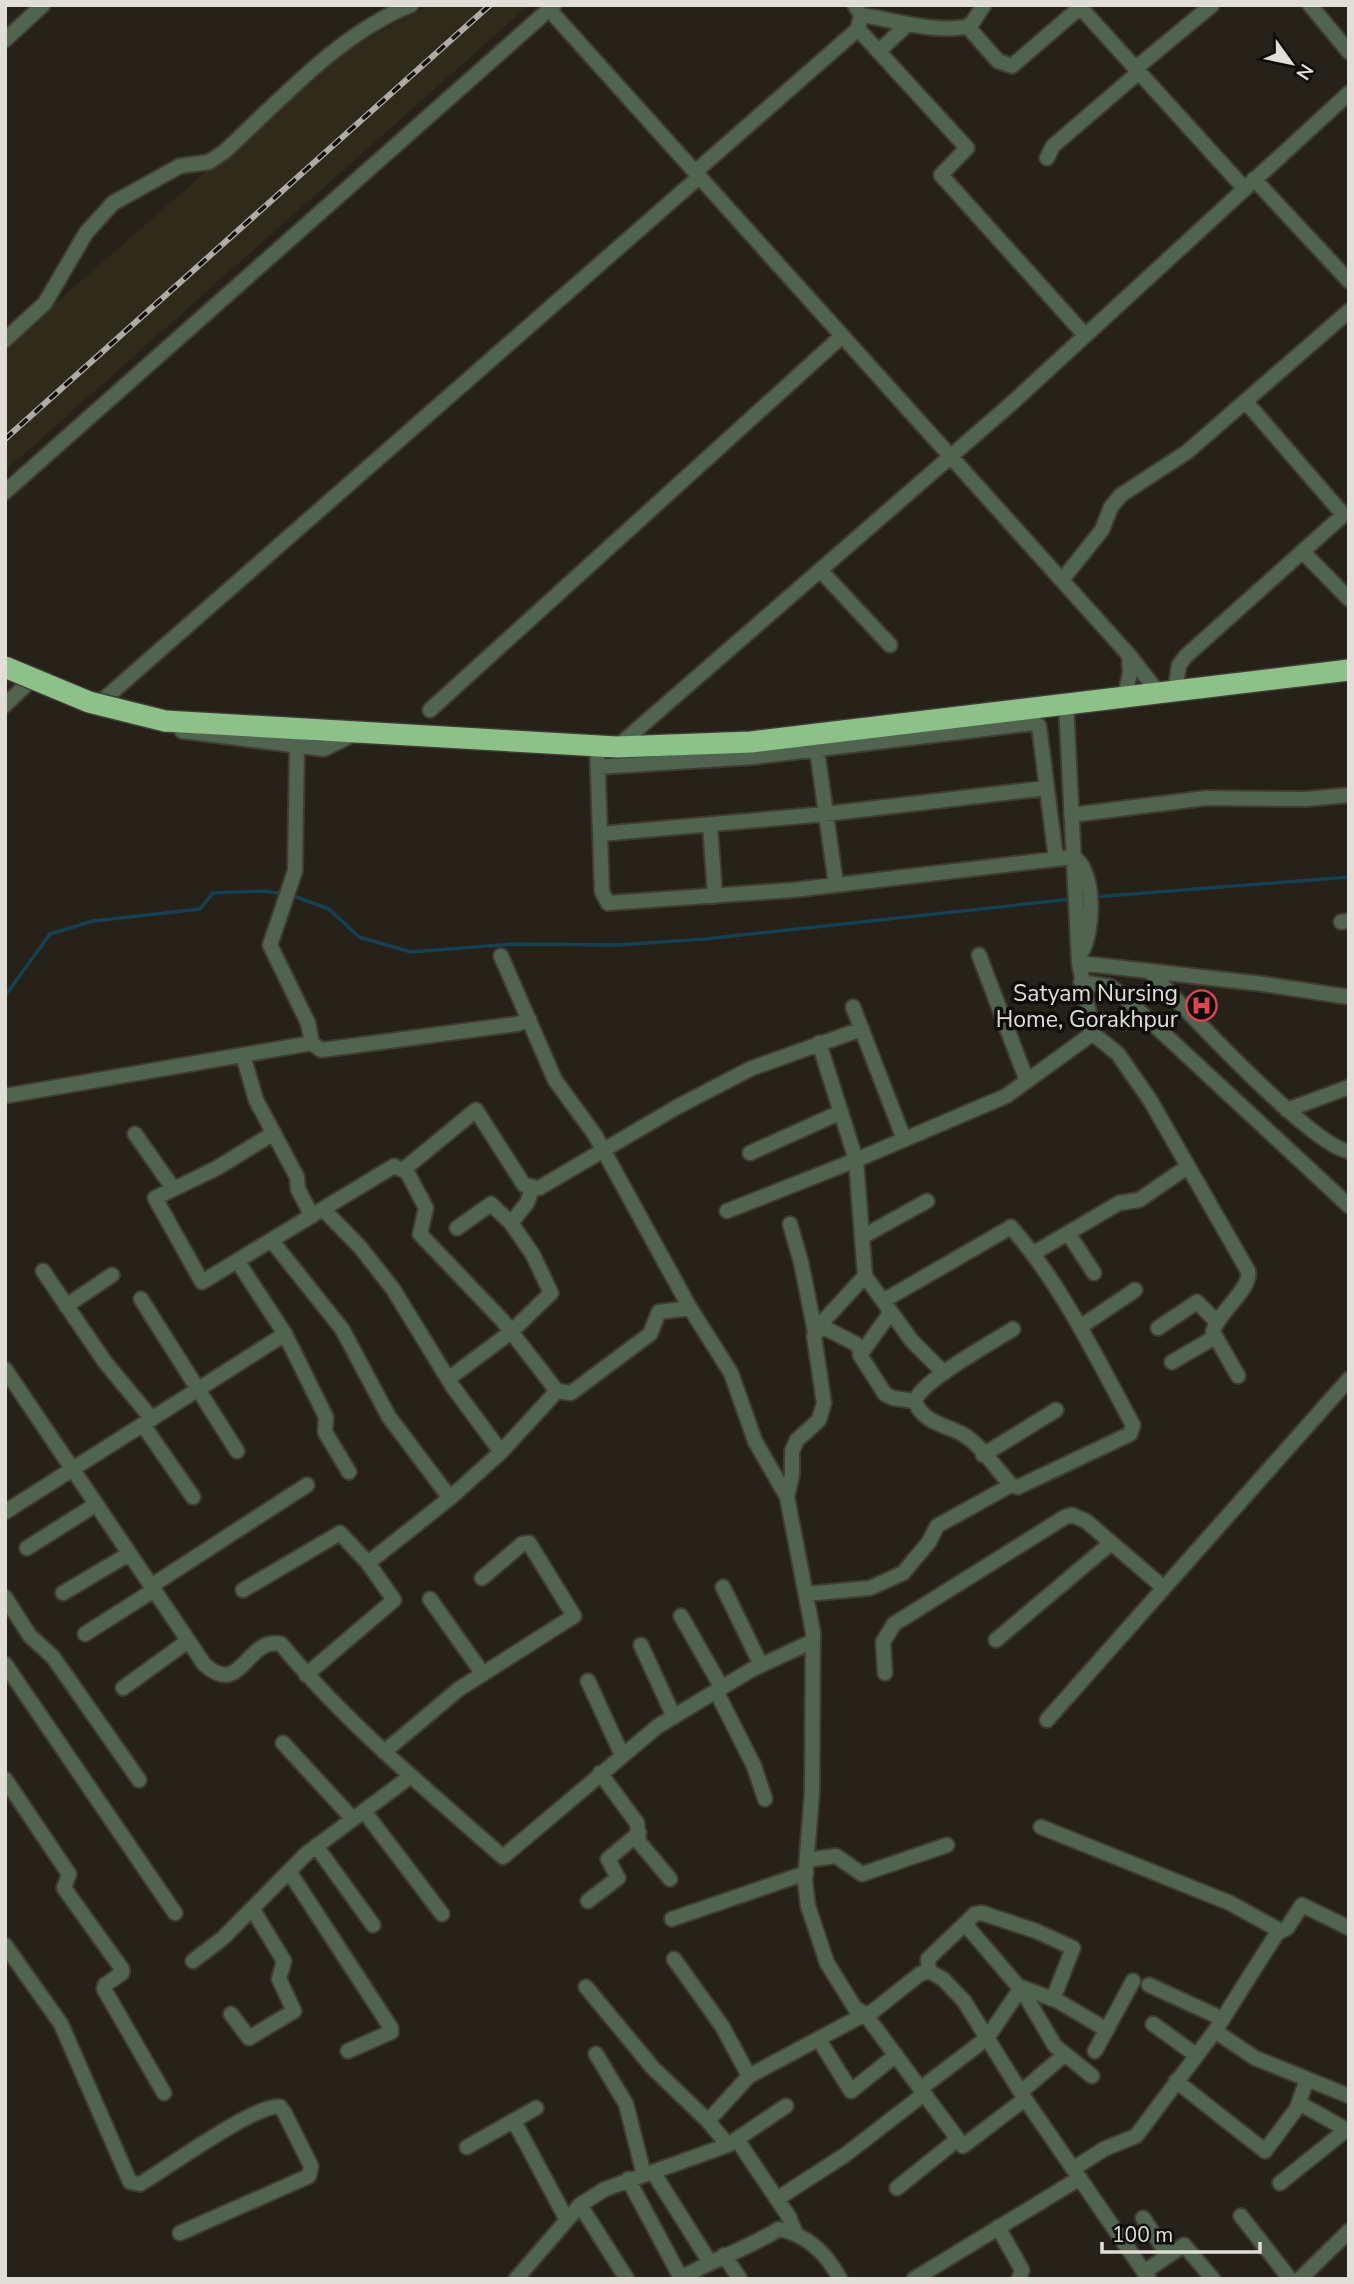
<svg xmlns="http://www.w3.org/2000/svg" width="1354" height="2284" font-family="'Nunito Sans',sans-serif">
  <rect width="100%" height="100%" fill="#262219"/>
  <!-- built -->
  <path fill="#302a1a" d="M430,5H529L5,471V347L348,48Z"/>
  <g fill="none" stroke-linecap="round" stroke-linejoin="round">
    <!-- stream -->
    <path stroke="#164152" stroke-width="3.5" d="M291,895L329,909L359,937L411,952L512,944L617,945L705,939L1072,899
      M1094,897L1349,877
      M5,996L50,934L93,921L200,909L213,893L265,891L283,894"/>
    <defs>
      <path id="minor" d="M1310,5L1349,52
        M1080,7L1244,188
        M861,15C896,20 935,34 970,26L984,5
        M555,16L1129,655L1158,692
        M967,26L998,61L1012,66L1083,5
        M858,29L967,148L941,175L1084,334
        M5,40L43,5
        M879,51L908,24
        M1136,68L1212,5
        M1047,158L1053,146L1139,72
        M695,172L858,29L861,15L855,5
        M1254,179L1349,281
        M5,340L45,303L86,233L113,203L180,166L209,162L224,152C282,99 337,35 411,5
        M5,492L554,5
        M1303,552L1349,599
        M821,571L890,645
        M1062,580L1102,530L1111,507L1121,495L1187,452L1349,311
        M1175,691L1179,665L1186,656L1341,517V512L1246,402
        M1125,696L1130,673L1129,655
        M1066,703L1079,963L1092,1028L1089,1036L1006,1096L856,1160L865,1276L817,1328L814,1336L824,1403L819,1420L797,1440L792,1451V1475L787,1497L813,1632L812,1792L805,1881L808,1906L827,1963L855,2008L865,2014L872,2012L920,1974L929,1971L943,1979L964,2001L1025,2099L1149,2279
        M5,705L26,685
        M95,707L699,177
        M430,710L842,336
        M182,731L324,749L354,734
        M597,746L602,892L608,903L793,890L1073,857C1096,868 1094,934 1081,953
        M617,747L1012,403L1349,93
        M817,750L836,885
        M598,767L754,757L1035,723L1039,726L1056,859
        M1071,815L1206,798L1306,799L1349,795
        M710,825L715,896
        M600,834L825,814L1047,788
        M1341,922L1349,921
        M979,955L1027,1081
        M501,956L555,1080L595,1135L690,1308L731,1373L755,1441L787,1497
        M1079,963L1263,984L1349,997
        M1151,973C1181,1004 1315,1150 1349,1151
        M1081,982L1111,987L1121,994L1349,1206
        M853,1007L904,1139
        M1091,1032L1118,1054L1150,1100L1248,1271C1252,1289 1218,1312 1213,1332L1238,1376
        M312,1043L321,1050L517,1024L529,1019
        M243,1055L256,1100L297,1177L298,1189L312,1216
        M5,1096L312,1043L308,1023L270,945L295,871L297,745
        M1287,1110L1349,1087
        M274,1133L217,1168L155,1198L202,1282L394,1166L407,1172L426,1208L420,1234L502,1320L557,1391L571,1393L650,1334L659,1312L690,1308
        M135,1134L173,1188
        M750,1153L841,1112
        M403,1170L476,1110L524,1185L539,1188L677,1107L752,1068L862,1029
        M323,1209L360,1247L393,1289L453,1387L501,1452
        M727,1211L856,1160L819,1043
        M790,1224L801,1262L815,1332L825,1328L856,1344L861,1351
        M457,1228L491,1204L511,1223
        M1068,1233L1094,1273
        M862,1237L927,1201
        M272,1241L342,1329L389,1417L450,1498
        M1034,1253L1119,1203L1139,1200L1187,1167
        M238,1262L285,1334L326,1417L325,1432L349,1472
        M43,1271L105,1362L152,1419
        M865,1276L912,1341L944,1373
        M141,1299L237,1451
        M883,1301L1011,1227C1062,1285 1096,1357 1133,1425L1130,1434L1018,1487L1011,1485C997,1470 982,1446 964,1435C947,1425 922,1423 915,1401C921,1381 993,1342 1013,1329
        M66,1306L112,1275
        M891,1312L860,1355L885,1394L893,1398L915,1401
        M1080,1327L1135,1290
        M1158,1328L1197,1302L1217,1322
        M1172,1362L1215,1337
        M5,1369L204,1664C242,1699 246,1636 281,1644C346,1723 426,1789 503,1857L658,1726L751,1670L813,1641
        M448,1379L511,1332L551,1293L533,1255L511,1223L527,1203L532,1189
        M143,1425L193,1497
        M983,1455L1056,1410
        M5,1512L285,1334
        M27,1548L95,1505
        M151,1586L307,1485
        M723,1587L761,1665
        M243,1590L340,1533L368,1563
        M63,1593L129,1554
        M806,1594L870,1588L903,1573L929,1542L937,1526L1011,1485
        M5,1597L30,1636L53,1657L139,1780
        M430,1599L483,1674
        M681,1616L722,1688
        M85,1634L154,1590
        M996,1640L1111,1543
        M641,1645L674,1717
        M5,1664L175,1913
        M885,1673L883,1642L894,1624L1065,1517L1072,1515L1086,1521L1164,1588
        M306,1675L394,1600L368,1563L450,1498L501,1452L557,1391
        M588,1681L622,1755
        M123,1688L188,1641
        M716,1691L754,1766L765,1799
        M1047,1720L1349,1379
        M283,1743L353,1819
        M384,1752L459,1689L574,1616L529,1543L522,1544L482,1578
        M600,1773L637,1823L639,1842L670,1879
        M5,1779L69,1874L64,1888L122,1969V1973L105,1985L104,1989L164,2093
        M364,1811L442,1914
        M1041,1827L1230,1903L1279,1930L1215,2031L1136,2136L1104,2149L1073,2169
        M316,1846L373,1925
        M807,1860L836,1856L862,1874L947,1845
        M290,1873L391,2028V2032L348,2051
        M588,1901L618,1878L608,1859L639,1833
        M672,1919L806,1873
        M965,1924L1018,1986L1058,2001L1107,2030
        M1279,1932L1287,1928L1302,1905L1349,1928
        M5,1945L61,2024L130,2182L140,2184C166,2169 256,2103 280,2107L284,2112L311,2166L309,2176L180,2233
        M674,1959L722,2026L749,2076
        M193,1961L223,1938L306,1854L411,1776
        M929,1971L928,1959L975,1914L982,1913L1036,1931L1073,1948L1053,1999
        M1149,1985L1223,2019
        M586,1987L653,2068L708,2121L728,2145
        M231,2014L249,2038L294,2011L279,1979L284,1961L253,1910
        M1153,2024L1196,2055
        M1215,2031L1255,2058L1349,2096
        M819,2040L851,2091L896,2055
        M1095,2051L1133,1981
        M596,2054L626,2104L644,2175
        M1176,2081L1265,2151L1297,2108L1307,2079
        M920,2089L987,2038L1021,1988L1055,2046L1092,2076
        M1021,2092L1064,2055
        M1299,2103L1349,2131
        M514,2121L567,2220
        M708,2121L749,2076L865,2014L963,2146L1025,2099
        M738,2141L789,2217L796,2234
        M467,2147L536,2108
        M653,2172L709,2261
        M628,2179L681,2278
        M1280,2183L1346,2130
        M897,2188L958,2139
        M777,2199L845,2155L924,2094
        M580,2205L627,2279
        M1241,2216L1290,2279
        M1143,2218L1168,2255
        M998,2227L1022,2270L1019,2279
        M724,2255L740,2279
        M1144,2272L1184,2245L1213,2279
        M516,2279L580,2205L605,2189L728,2145L786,2106
        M680,2279C713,2259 747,2249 779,2229C807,2235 827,2254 840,2279
        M914,2279L1080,2178
        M1300,2279L1349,2231"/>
      <path id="highway" d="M165,721L617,747L751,742L1349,670"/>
    </defs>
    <!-- minor casing -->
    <use href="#minor" stroke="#403c34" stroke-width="18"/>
    <!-- highway casing -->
    <use href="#highway" stroke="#403c34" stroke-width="24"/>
    <!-- minor -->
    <use href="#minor" stroke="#50644f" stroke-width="14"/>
    <!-- highway -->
    <use href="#highway" stroke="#8ec08a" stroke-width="21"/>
    <defs>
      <path id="rail" d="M5,439L490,5"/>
    </defs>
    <!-- rail casing -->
    <use href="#rail" stroke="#aeaca4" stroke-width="6"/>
    <!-- rail -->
    <use href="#rail" stroke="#0e0c08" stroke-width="3.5" stroke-dasharray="10" stroke-linecap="butt"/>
    <defs>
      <path id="highway-bridge" d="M5,667L89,702L165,721"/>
    </defs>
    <!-- highway-bridge casing -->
    <use href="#highway-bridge" stroke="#403c34" stroke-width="24" stroke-linecap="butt"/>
    <!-- highway-bridge -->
    <use href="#highway-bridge" stroke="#8ec08a" stroke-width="21"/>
  </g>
  <!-- icons -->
  <defs>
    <symbol id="hospital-ring" viewBox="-11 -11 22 22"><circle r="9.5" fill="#0e0c08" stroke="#e0444e" stroke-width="1.5"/><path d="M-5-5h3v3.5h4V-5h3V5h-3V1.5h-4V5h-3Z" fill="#e0444e"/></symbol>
  </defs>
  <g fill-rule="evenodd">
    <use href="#hospital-ring" x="1184" y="988" width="35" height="35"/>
  </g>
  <g text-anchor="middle" stroke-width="7" stroke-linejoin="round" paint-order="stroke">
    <!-- poi labels -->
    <g font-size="23" fill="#e0ded7" stroke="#0e0c08" text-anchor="end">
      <text x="1178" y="1001">Satyam Nursing<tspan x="1178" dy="26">Home, Gorakhpur</tspan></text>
    </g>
  </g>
  <!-- border -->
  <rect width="1354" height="2284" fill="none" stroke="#e0ded7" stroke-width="14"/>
  <!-- north arrow -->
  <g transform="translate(1291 63) rotate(123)" stroke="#0e0c08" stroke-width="5" paint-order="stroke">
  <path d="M0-5L12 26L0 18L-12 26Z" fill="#e0ded7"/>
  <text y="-10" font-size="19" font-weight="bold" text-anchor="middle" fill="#e0ded7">N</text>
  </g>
  <!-- scale -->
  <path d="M1102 2242v10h158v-10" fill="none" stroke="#e0ded7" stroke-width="3.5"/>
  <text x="1112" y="2242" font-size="21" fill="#e0ded7" stroke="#0e0c08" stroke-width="5" paint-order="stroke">100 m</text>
</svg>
